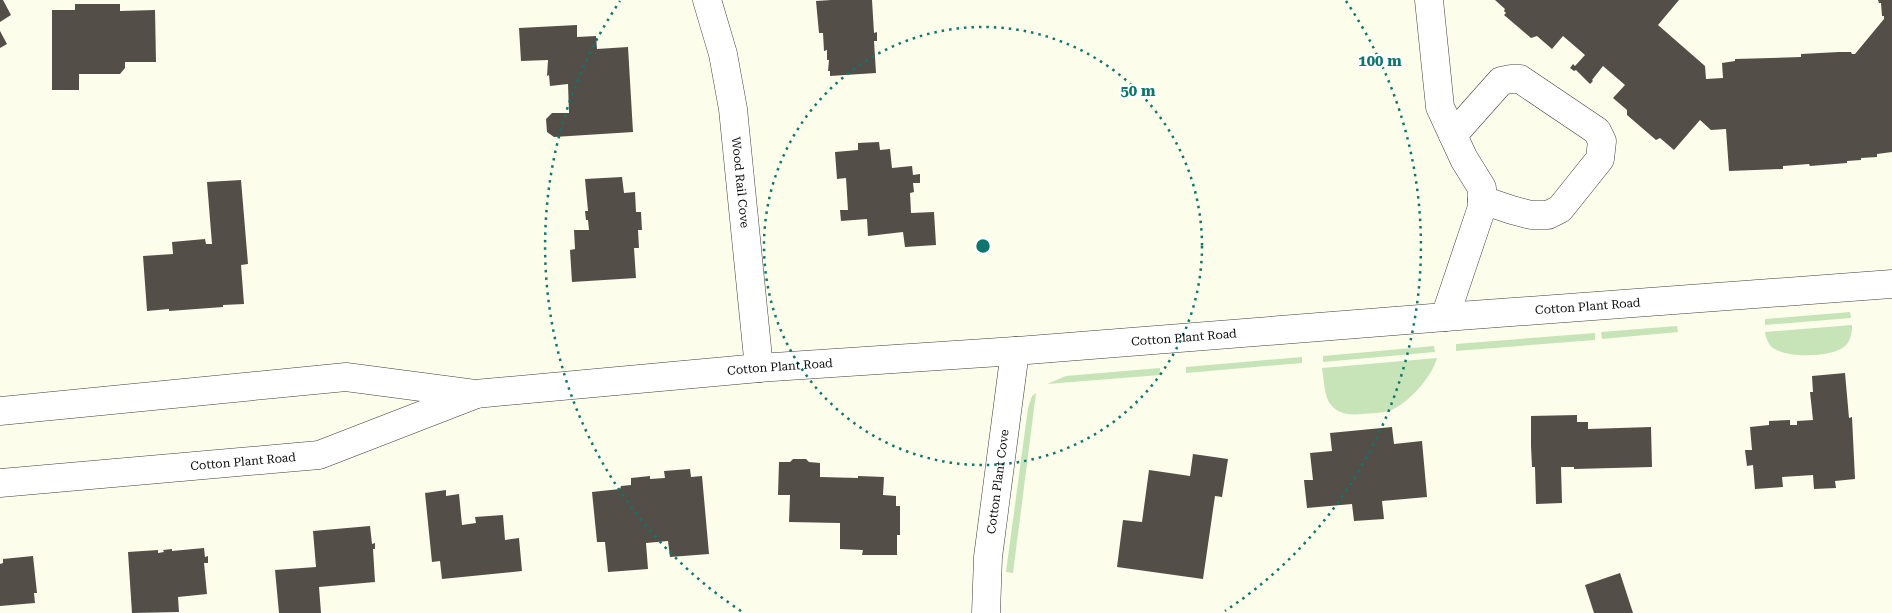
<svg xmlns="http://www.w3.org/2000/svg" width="1892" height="613" font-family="'Roboto Serif',serif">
  <rect width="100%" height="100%" fill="#fdfdeb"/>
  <!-- green -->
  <path fill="#c7e4b8" d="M1850,312L1851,318L1765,325V319Z
    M1852,325C1852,332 1851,341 1845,346C1832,358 1787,358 1773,348C1768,344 1766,338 1765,332Z
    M1677,326L1678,332L1602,339L1601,332Z
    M1595,333V340L1456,351V344Z
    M1434,346L1435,352L1323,362V356Z
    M1302,357V363L1186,373V367Z
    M1437,358C1432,377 1408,404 1389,411C1381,413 1371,413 1363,414C1351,415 1339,415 1331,405C1324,397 1324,379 1322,368Z
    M1160,368V375L1047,384L1066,376Z
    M1036,393L1013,573L1006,572L1028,408L1032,396Z"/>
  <!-- building -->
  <path fill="#534e48" d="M0,0H3L11,15L0,22Z
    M831,0H872L874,33L877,32V41H874L876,73L830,76V71H828L829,60H827V50L824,51L823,33H819L816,1Z
    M1495,0H1679L1658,25L1705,66L1706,79L1723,78L1722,63L1735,61V59L1801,57V54L1839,52H1851L1852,54H1855L1884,19V16H1882L1881,3H1879L1878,0H1892V152L1877,154V157L1861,158V160L1847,161V163L1810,166L1809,164L1783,166V169L1729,171L1726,129L1711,130L1700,120L1674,150L1660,138L1656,140L1627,115V110L1613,98L1625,85L1603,66L1592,80L1593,81L1590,84L1576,70L1574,71L1570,68L1573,64L1575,66L1585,55L1563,36L1552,49L1537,36L1531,38L1504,15L1506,13L1504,11L1505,9Z
    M75,4H120V11L155,10L156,62H125V68L120,74H79V90H52V10H75Z
    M577,25V37L596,36L597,49L628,47L633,132L554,137L547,132L546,119L552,113H569L568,84L550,86L549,75L547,76L548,60L521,61L519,28Z
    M0,31L7,44L0,48Z
    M879,142L880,150L890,149L892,168L912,166L913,175L920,174V183H913L914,192L910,193L911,213L934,212L936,245L905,247L903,232L868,236L867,219L841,221L840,210H848L846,178L837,179L835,152L858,150V143Z
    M622,177L624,193L635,192L636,212H641L642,230H638L639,248H634L636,278L572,282L570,250L575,249L574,230H589L588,220H586L585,211H588L585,179Z
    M241,180L248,264L241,265L244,304L223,305V307L169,311V309L147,311L143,256L173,254L172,242L205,239L206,244H212L207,182Z
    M1845,373L1849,418L1852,417L1855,479L1835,481L1836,488L1814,489L1813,475L1782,477L1783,487L1755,489L1753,465L1747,466L1745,450H1752L1750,427L1769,425V421L1790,420V425H1797V421L1813,420L1810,392H1813L1812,376Z
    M1577,415V422H1588V429L1651,427L1652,467L1574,469V467H1561L1562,503L1536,504L1535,467H1532L1531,446V416Z
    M1392,427L1394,444L1422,441L1427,497L1382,501L1384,519L1354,521L1352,504L1307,508L1304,480H1313L1310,453L1332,451L1330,433Z
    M1193,454L1228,459L1222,497L1215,496L1203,579L1117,567L1123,520L1142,522L1149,470L1190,476Z
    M793,459H806L809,462L820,463V477L858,478V476L884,477L883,495L896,496V506H900V535H897V555H862L863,550L840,549V523L789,522L790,495H778L779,462H790Z
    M690,469L691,477L702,476L709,554L670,557L668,541L646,543L648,569L608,572L605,542H597L592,492L620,489L621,486L631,485V478L650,476V479L665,478L664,471Z
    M446,490V496L459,494L462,525L476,523L475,517L503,515L505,540L519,538L522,571L442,579L440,561L432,562L425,493Z
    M370,526L372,544L375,543V549H373L375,582L319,587L321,613H279L275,570L316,567L313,531Z
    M204,548L205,557L208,556V563H204L207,594L178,597L179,612L132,613L128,552L158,550V553L164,552L163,550L172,549V551Z
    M33,556L37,593H34L35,603L0,606V564L3,563V559Z
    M1620,573L1633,613H1594L1585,585Z"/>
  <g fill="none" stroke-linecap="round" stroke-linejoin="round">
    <defs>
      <g id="minor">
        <path id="s1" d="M707,0L723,54L733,109L759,368"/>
        <path d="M1429,0L1440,107L1464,159L1482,188V207L1445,317"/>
        <path d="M1453,135L1501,81L1511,79H1520L1597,131L1602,141L1600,159L1560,209L1548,215H1531L1512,210L1482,200"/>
        <path id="s2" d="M0,411L346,377L475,394L759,368L1015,351L1445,317L1892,284"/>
        <path id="s3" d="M0,483L319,455L474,395"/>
        <path id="s4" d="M986,613L988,557L1015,351"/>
      </g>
    </defs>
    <!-- minor casing -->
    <use href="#minor" stroke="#3e3e3e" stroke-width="29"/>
    <!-- minor -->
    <use href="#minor" stroke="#fff" stroke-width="28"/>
  </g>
  <!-- distance rings -->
  <g fill="none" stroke="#0f766e" stroke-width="2.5" stroke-dasharray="2.5 5">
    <circle cx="983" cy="246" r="219"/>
    <path d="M741 611A438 438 0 0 1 620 1M1346 1A438 438 0 0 1 1225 611"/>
  </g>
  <g text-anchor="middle" stroke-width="5" stroke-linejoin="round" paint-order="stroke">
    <!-- street labels -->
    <g font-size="12" fill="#0b0b0b" stroke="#fff">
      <text dy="4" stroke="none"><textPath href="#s1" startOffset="186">Wood Rail Cove</textPath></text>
      <text dy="4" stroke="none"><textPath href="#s2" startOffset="1594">Cotton Plant Road</textPath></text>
      <text dy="4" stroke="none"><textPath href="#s2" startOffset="1189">Cotton Plant Road</textPath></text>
      <text dy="4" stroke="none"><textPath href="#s2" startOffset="784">Cotton Plant Road</textPath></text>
      <text dy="4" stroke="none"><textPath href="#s3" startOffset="244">Cotton Plant Road</textPath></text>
      <text dy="4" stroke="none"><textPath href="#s4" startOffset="132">Cotton Plant Cove</textPath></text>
    </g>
  </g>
  <circle cx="983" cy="246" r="8" fill="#0f766e" stroke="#fff" stroke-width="2.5"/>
  <g font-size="15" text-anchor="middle" font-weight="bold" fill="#0f766e" stroke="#fff" stroke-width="5" stroke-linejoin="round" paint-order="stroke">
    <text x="1380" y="66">100 m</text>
    <text x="1138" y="96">50 m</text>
  </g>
</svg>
